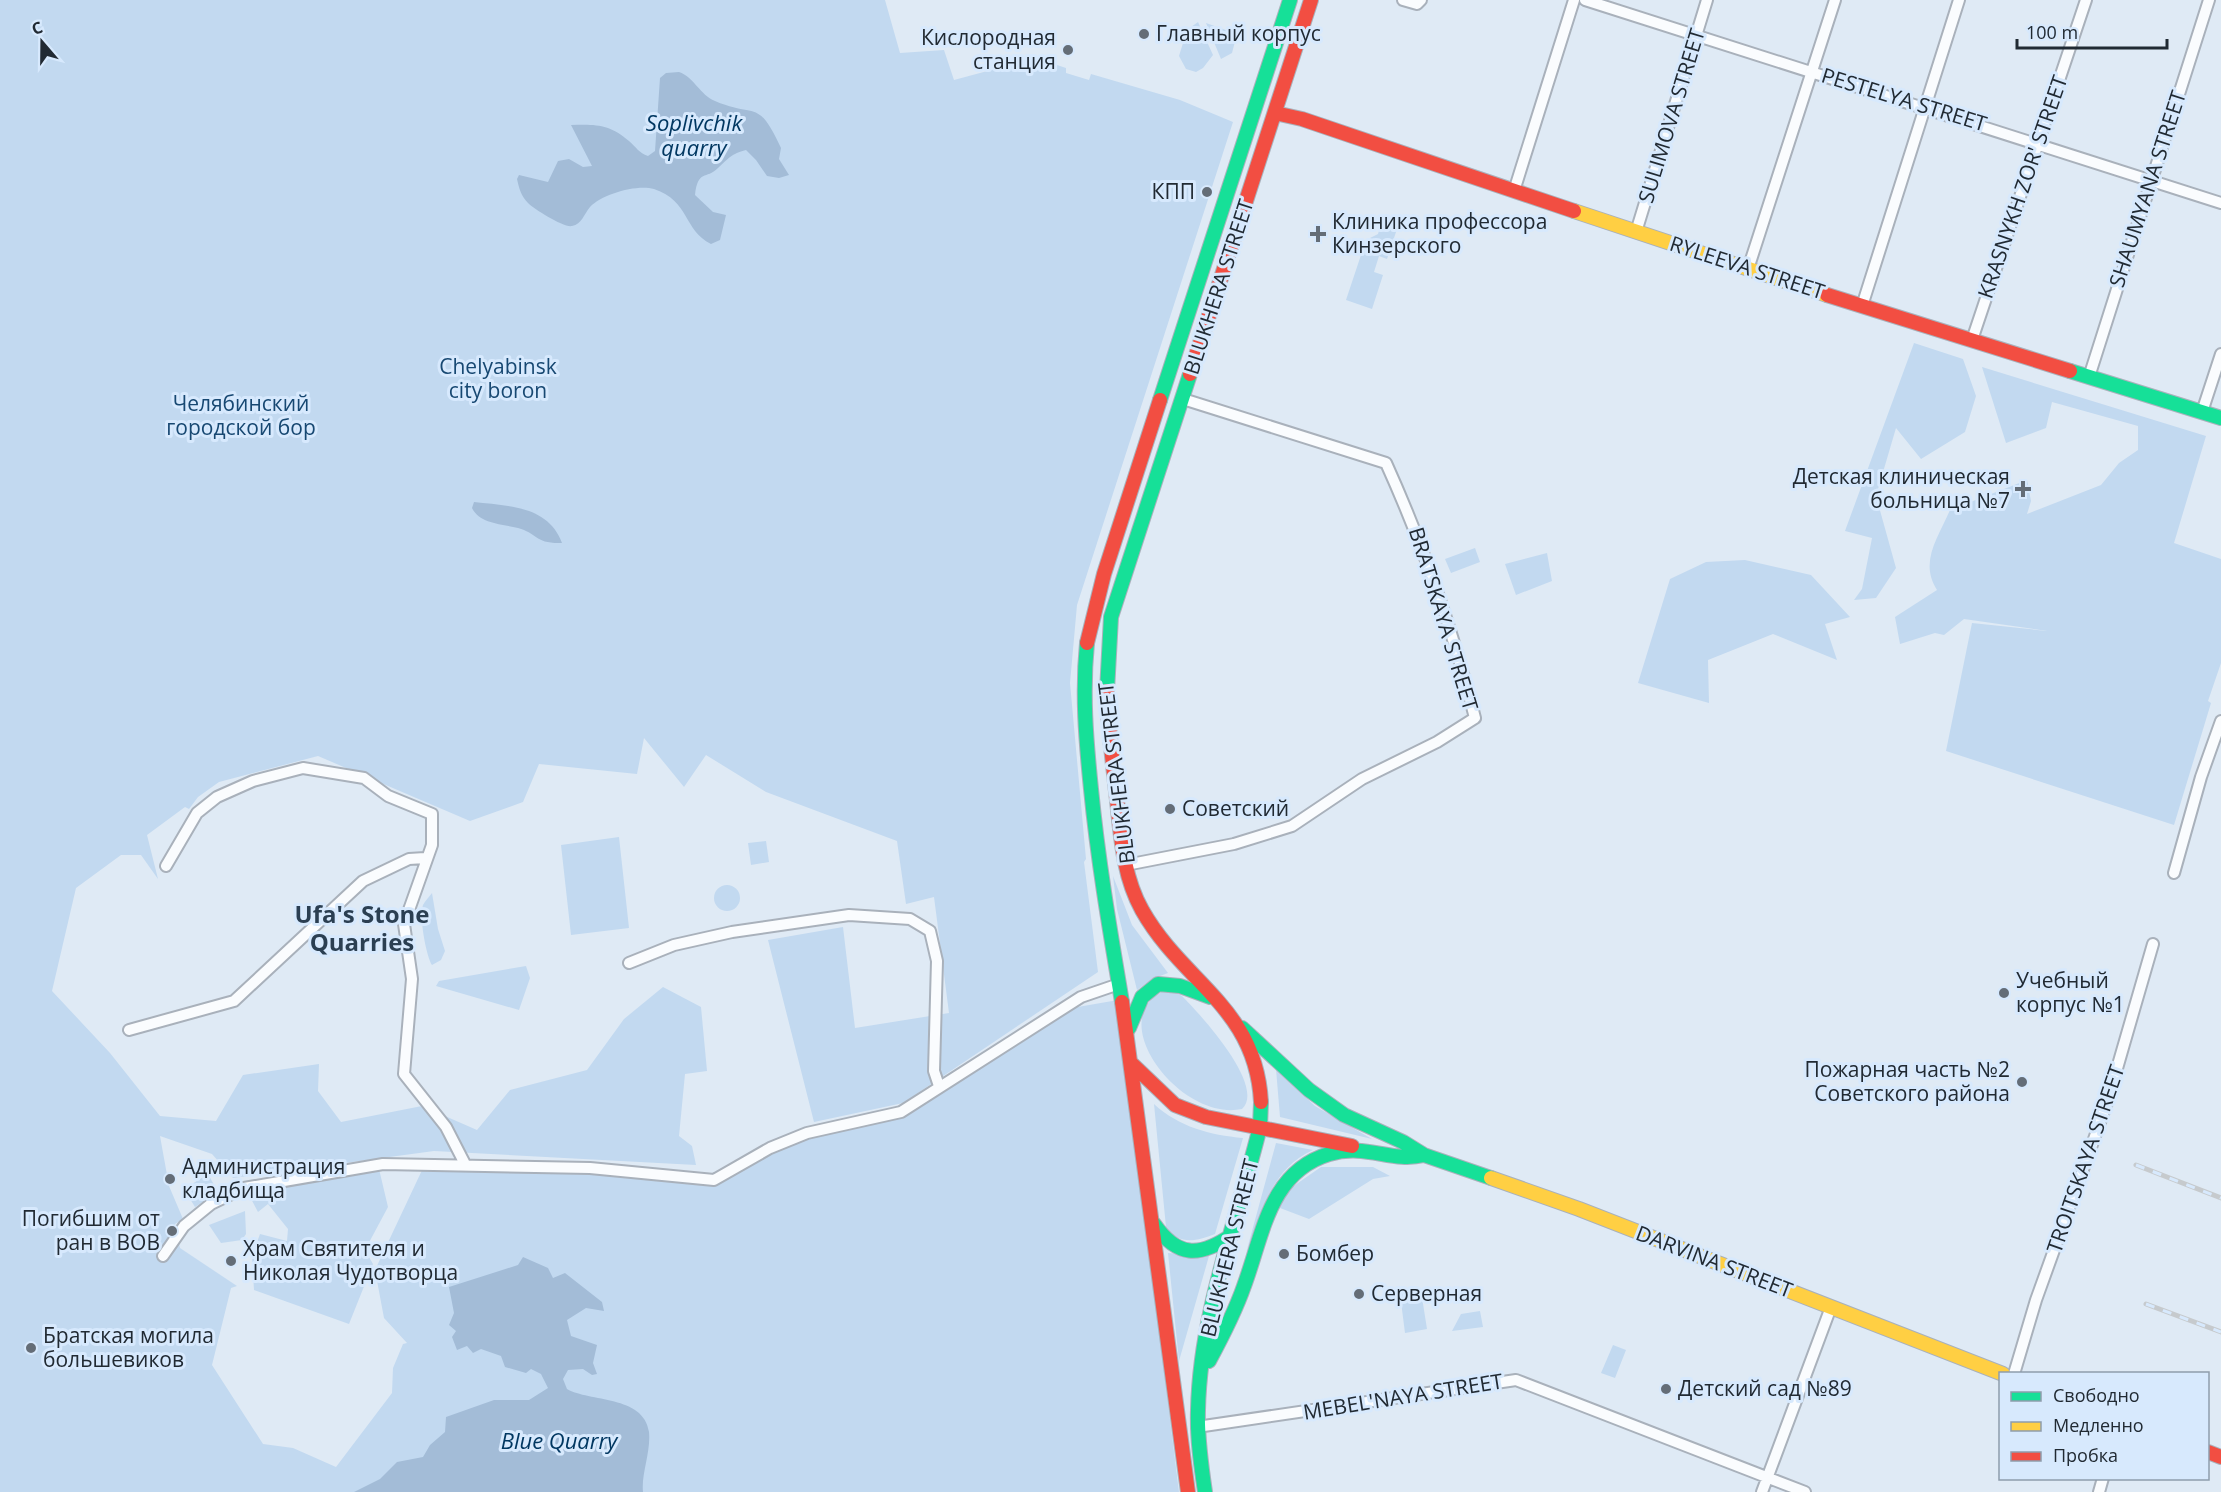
<svg xmlns="http://www.w3.org/2000/svg" width="2221" height="1492" font-family="'Open Sans',sans-serif">
  <rect width="100%" height="100%" fill="#dfeaf5"/>
  <!-- green -->
  <path fill="#c2d9f0" d="M0,0H885L900,53L944,50L954,80L1036,58L1066,68V73L1089,80L1091,74L1180,100L1233,122L1077,605L1070,683L1086,859L1084,862L1098,972L903,1103L814,1122L768,940L843,927L855,1028L949,1013L934,897L906,904L897,841L766,792L706,755L684,787L644,738L637,774L539,764L523,802L470,821L318,756L219,782L198,797L189,809L185,807L147,835L158,879L141,855H121L76,888L52,991L110,1053L160,1116L216,1121L243,1075L319,1064L318,1091L341,1122L422,1106L477,1130L510,1090L587,1070L624,1019L663,987L701,1007L707,1071L685,1074L679,1136L692,1146L696,1165L434,1151L233,1178L212,1154L160,1136L169,1186L183,1219L175,1224L180,1248L237,1286L231,1288L212,1365L263,1444L293,1448L336,1467L392,1393L393,1368L403,1344L407,1343L384,1318L375,1270L424,1166L588,1171L717,1182L771,1151L808,1138L902,1115L1072,1008L1118,1000L1179,1492H0Z
    M1198,22L1213,55L1203,68L1196,72L1186,69L1179,56L1187,30Z
    M1206,23L1237,34L1232,53L1221,59Z
    M1382,221L1398,226L1387,259L1379,256L1374,272L1383,275L1372,309L1346,300L1366,240L1378,234Z
    M1914,343L1963,359L1976,396L1965,432L1921,459L1896,428L1876,496L1896,568L1876,598L1854,600L1862,589L1872,538L1845,531Z
    M1982,367L2206,436L2174,543L2221,559V663L2208,701L2211,703L2174,825L1946,751L1972,623L2047,631L1964,619L1944,635L1935,633L1900,644L1895,617L1937,590C1919,562 1938,538 1950,510L2027,480L2031,501L2027,514L2101,485L2119,463L2138,450V426L2052,402L2046,428L2006,443Z
    M1475,548L1480,562L1451,573L1445,559Z
    M1547,553L1552,581L1516,595L1505,564Z
    M1745,560L1811,575L1850,617L1825,624L1837,660L1773,634L1708,660L1709,703L1638,683L1670,579L1706,562Z
    M619,837L629,928L571,935L561,845Z
    M766,841L769,862L751,865L748,843Z
    M1113,876L1132,925L1168,973L1152,979L1137,990L1117,909Z
    M714 898a13 13 0 1 1 26 0a13 13 0 1 1-26 0Z
    M432,893L438,929L445,951L441,960L432,965C426,955 419,917 423,905C425,901 429,897 432,893Z
    M526,966L530,978L519,1010L436,986L439,981Z
    M1162,992L1177,993L1182,996C1198,1012 1267,1086 1242,1109C1181,1122 1104,1021 1162,992Z
    M1276,1069L1315,1106L1372,1139L1280,1117Z
    M1154,1104C1179,1127 1210,1135 1243,1138L1215,1234C1196,1241 1180,1246 1166,1227Z
    M1276,1143L1313,1150C1271,1169 1261,1213 1246,1253Z
    M1321,1167H1373L1390,1176L1373,1179L1309,1219L1280,1208L1285,1192Z
    M379,1169L388,1207L365,1250L373,1264L349,1324L254,1290L252,1256L260,1234L287,1241L288,1229L268,1204L258,1212L248,1193Z
    M208,1174L218,1192L195,1207L184,1189Z
    M245,1211L246,1234L242,1240L221,1243L209,1225Z
    M1168,1253L1209,1256L1179,1361Z
    M1421,1291L1427,1329L1405,1333L1400,1294Z
    M1480,1311L1483,1327L1452,1331L1461,1314Z
    M1613,1345L1626,1350L1615,1378L1601,1373Z"/>
  <!-- water -->
  <path fill="#a3bcd7" d="M679,72C694,77 700,95 715,101C757,119 757,97 781,148L779,159L789,175L779,178L767,176L756,160L746,150C731,154 729,158 718,168C706,180 698,169 695,195L713,212L726,215L720,240L711,244C683,230 690,201 654,189C637,184 602,194 590,207C584,214 582,224 572,226C564,228 534,209 528,203C521,196 519,188 517,179L519,175L548,182L558,161L569,159L583,167L592,166L571,125C595,124 610,124 629,141C636,147 639,153 648,156L655,151L660,78L666,73Z
    M474,502C507,506 548,505 562,543C535,544 537,533 518,528C502,524 480,524 472,508Z
    M523,1257L548,1268L553,1278L565,1273L602,1302L604,1311L586,1308L567,1320L571,1336L597,1345L593,1363L597,1374L592,1375L583,1369L568,1370L563,1379L567,1389C589,1402 644,1395 649,1432C651,1452 641,1474 643,1492H354L380,1479L397,1462L423,1457L430,1445L445,1432L446,1417L494,1400H529L548,1388L541,1374L531,1369L526,1373L505,1367L501,1356L481,1349L473,1353L467,1346L457,1350L452,1337L456,1331L449,1325L454,1313L449,1287L518,1265Z"/>
  <g fill="none" stroke-linecap="round" stroke-linejoin="round">
    <defs>
      <path id="street" d="M1403,0L1417,4L1421,0
        M1585,0L2221,203
        M1514,191L1574,0
        M1636,232L1707,0
        M1748,269L1835,0
        M1862,306L1959,0
        M1972,340L2086,0
        M2089,377L2209,0
        M2202,412L2221,354
        M1126,865L1234,844L1292,826L1362,779L1437,742L1475,718C1453,631 1423,545 1386,463L1183,399
        M166,866L197,813L217,797L253,781L303,768L364,778L388,796L432,814V845L404,924L412,979L404,1074L446,1127L465,1164
        M2174,873L2201,777L2221,721
        M629,963L674,945L732,932L849,915L910,919L930,931L937,961L934,1071L939,1086
        M129,1030L234,1001L363,881L409,859L425,858
        M163,1256L184,1226L211,1204L244,1188L383,1164L590,1168L714,1180L770,1148L807,1133L901,1112L1081,997L1119,984
        M2014,1374L2036,1300L2107,1103L2153,944
        M1197,1427L1516,1380L1805,1492
        M1762,1492L1831,1307
        M2099,1492L2103,1478"/>
      <path id="fast" d="M2070,371L2221,418
        M1160,400L1290,0
        M1087,643C1082,693 1086,740 1091,789C1098,861 1110,931 1122,1002
        M1107,691L1111,617L1190,374
        M1129,1028L1142,997L1158,984L1180,986L1210,997
        M1242,1028L1309,1090L1344,1115L1403,1142L1424,1155L1491,1178
        M1154,1224C1177,1257 1199,1258 1232,1235
        M1209,1361C1222,1337 1235,1312 1244,1286C1263,1235 1269,1172 1329,1154C1367,1143 1391,1163 1424,1155
        M1205,1492C1201,1465 1197,1437 1198,1410C1200,1313 1237,1220 1260,1127L1261,1102"/>
      <path id="slow" d="M1574,211L1827,295
        M1491,1178L1579,1209L2003,1374"/>
      <path id="jam" d="M1275,113L1302,119L1574,211
        M1827,295L2070,371
        M1190,374L1311,0
        M1087,643L1104,574L1160,400
        M1107,691C1108,728 1113,764 1117,800C1121,837 1123,876 1142,910C1183,983 1256,1007 1261,1102
        M1122,1002L1188,1492
        M1131,1063L1175,1105L1206,1117L1352,1146
        M2208,1452L2221,1457"/>
    </defs>
    <!-- street casing -->
    <use href="#street" stroke="#a9b1bb" stroke-width="14"/>
    <!-- fast casing -->
    <use href="#fast" stroke="#a9b1bb" stroke-width="16"/>
    <!-- slow casing -->
    <use href="#slow" stroke="#a9b1bb" stroke-width="16"/>
    <!-- jam casing -->
    <use href="#jam" stroke="#a9b1bb" stroke-width="16"/>
    <!-- street -->
    <use href="#street" stroke="#fafcfe" stroke-width="10"/>
    <!-- fast -->
    <use href="#fast" stroke="#16e098" stroke-width="14"/>
    <!-- slow -->
    <use href="#slow" stroke="#ffcf43" stroke-width="14"/>
    <!-- jam -->
    <use href="#jam" stroke="#f24e42" stroke-width="14"/>
    <defs>
      <path id="rail" d="M2136,1165L2221,1198
        M2146,1304L2221,1332"/>
    </defs>
    <!-- rail casing -->
    <use href="#rail" stroke="#c6cacd" stroke-width="5"/>
    <!-- rail -->
    <use href="#rail" stroke="#d7e9fd" stroke-width="3" stroke-dasharray="9" stroke-linecap="butt"/>
  </g>
  <!-- markers -->
  <g fill="#646d77" stroke="#d7e9fd" stroke-width="2">
    <circle cx="1144" cy="34" r="6"/>
    <circle cx="1068" cy="50" r="6"/>
    <circle cx="1207" cy="192" r="6"/>
    <path d="M1315 225h6v6h6v6h-6v6h-6v-6h-6v-6h6z"/>
    <path d="M2020 480h6v6h6v6h-6v6h-6v-6h-6v-6h6z"/>
    <circle cx="1170" cy="809" r="6"/>
    <circle cx="2004" cy="993" r="6"/>
    <circle cx="2022" cy="1082" r="6"/>
    <circle cx="170" cy="1179" r="6"/>
    <circle cx="172" cy="1231" r="6"/>
    <circle cx="1284" cy="1254" r="6"/>
    <circle cx="231" cy="1261" r="6"/>
    <circle cx="1359" cy="1294" r="6"/>
    <circle cx="31" cy="1348" r="6"/>
    <circle cx="1666" cy="1389" r="6"/>
  </g>
  <g text-anchor="middle" stroke-width="6" stroke-linejoin="round" paint-order="stroke">
    <!-- poi labels -->
    <g font-size="21" fill="#212a33" stroke="#d7e9fd" text-anchor="start">
      <text x="1156" y="41">Главный корпус</text>
      <text x="1056" y="45" text-anchor="end">Кислородная<tspan x="1056" dy="24">станция</tspan></text>
      <text x="1195" y="199" text-anchor="end">КПП</text>
      <text x="1332" y="229">Клиника профессора<tspan x="1332" dy="24">Кинзерского</tspan></text>
      <text x="2010" y="484" text-anchor="end">Детская клиническая<tspan x="2010" dy="24">больница №7</tspan></text>
      <text x="1182" y="816">Советский</text>
      <text x="2016" y="988">Учебный<tspan x="2016" dy="24">корпус №1</tspan></text>
      <text x="2010" y="1077" text-anchor="end">Пожарная часть №2<tspan x="2010" dy="24">Советского района</tspan></text>
      <text x="182" y="1174">Администрация<tspan x="182" dy="24">кладбища</tspan></text>
      <text x="160" y="1226" text-anchor="end">Погибшим от<tspan x="160" dy="24">ран в ВОВ</tspan></text>
      <text x="243" y="1256">Храм Святителя и<tspan x="243" dy="24">Николая Чудотворца</tspan></text>
      <text x="1296" y="1261">Бомбер</text>
      <text x="1371" y="1301">Серверная</text>
      <text x="43" y="1343">Братская могила<tspan x="43" dy="24">большевиков</tspan></text>
      <text x="1678" y="1396">Детский сад №89</text>
    </g>
    <!-- street labels -->
    <g font-size="21" fill="#212a33" stroke="#d7e9fd">
      <text transform="translate(1904 100) rotate(17)" y="7">PESTELYA STREET</text>
      <text transform="translate(1672 116) rotate(-73)" y="7">SULIMOVA STREET</text>
      <text transform="translate(2023 187) rotate(-71)" y="7">KRASNYKH ZOR' STREET</text>
      <text transform="translate(2148 189) rotate(-72)" y="7">SHAUMYANA STREET</text>
      <text transform="translate(1747 268) rotate(18)" y="7">RYLEEVA STREET</text>
      <text transform="translate(1219 287) rotate(-72)" y="7">BLUKHERA STREET</text>
      <text transform="translate(1443 619) rotate(73)" y="7">BRATSKAYA STREET</text>
      <text transform="translate(1117 773) rotate(-97)" y="7">BLUKHERA STREET</text>
      <text transform="translate(2086 1159) rotate(-71)" y="7">TROITSKAYA STREET</text>
      <text transform="translate(1230 1248) rotate(-76)" y="7">BLUKHERA STREET</text>
      <text transform="translate(1714 1262) rotate(21)" y="7">DARVINA STREET</text>
      <text transform="translate(1403 1397) rotate(-9)" y="7">MEBEL'NAYA STREET</text>
    </g>
    <!-- park labels -->
    <g font-size="21" fill="#174872" stroke="#d7e9fd">
      <text x="498" y="374">Chelyabinsk<tspan x="498" dy="24">city boron</tspan></text>
      <text x="241" y="411">Челябинский<tspan x="241" dy="24">городской бор</tspan></text>
    </g>
    <!-- water labels -->
    <g font-size="22" font-style="italic" fill="#013761" stroke="#d7e9fd">
      <text x="694" y="131">Soplivchik<tspan x="694" dy="25">quarry</tspan></text>
      <text x="559" y="1449">Blue Quarry</text>
    </g>
    <!-- quarter labels -->
    <g font-size="24" font-weight="bold" fill="#2b3f52" stroke="#d7e9fd">
      <text x="362" y="923">Ufa's Stone<tspan x="362" dy="28">Quarries</tspan></text>
    </g>
  </g>
  <!-- legend -->
  <rect x="1999" y="1372" width="210" height="108" fill="#d7e9fd" stroke="#8e9dac" stroke-width="1.5"/>
  <rect x="2011" y="1392" width="30" height="9" fill="#16e098" stroke="#8e9dac" stroke-width="1.5"/>
  <text x="2053" y="1402" font-size="18" fill="#212a33">Свободно</text>
  <rect x="2011" y="1422" width="30" height="9" fill="#ffcf43" stroke="#8e9dac" stroke-width="1.5"/>
  <text x="2053" y="1432" font-size="18" fill="#212a33">Медленно</text>
  <rect x="2011" y="1452" width="30" height="9" fill="#f24e42" stroke="#8e9dac" stroke-width="1.5"/>
  <text x="2053" y="1462" font-size="18" fill="#212a33">Пробка</text>
  <!-- north arrow -->
  <g transform="translate(42 42) rotate(340)" stroke="#d7e9fd" stroke-width="4.5" paint-order="stroke">
  <path d="M0-4.5L10 22L0 15L-10 22Z" fill="#212a33"/>
  <text y="-9" font-size="16" font-weight="bold" text-anchor="middle" fill="#212a33">С</text>
  </g>
  <!-- scale -->
  <path d="M2017 39v9h150v-9" fill="none" stroke="#212a33" stroke-width="3"/>
  <text x="2026" y="39" font-size="18" fill="#212a33" stroke="#d7e9fd" stroke-width="4.5" paint-order="stroke">100 m</text>
</svg>
